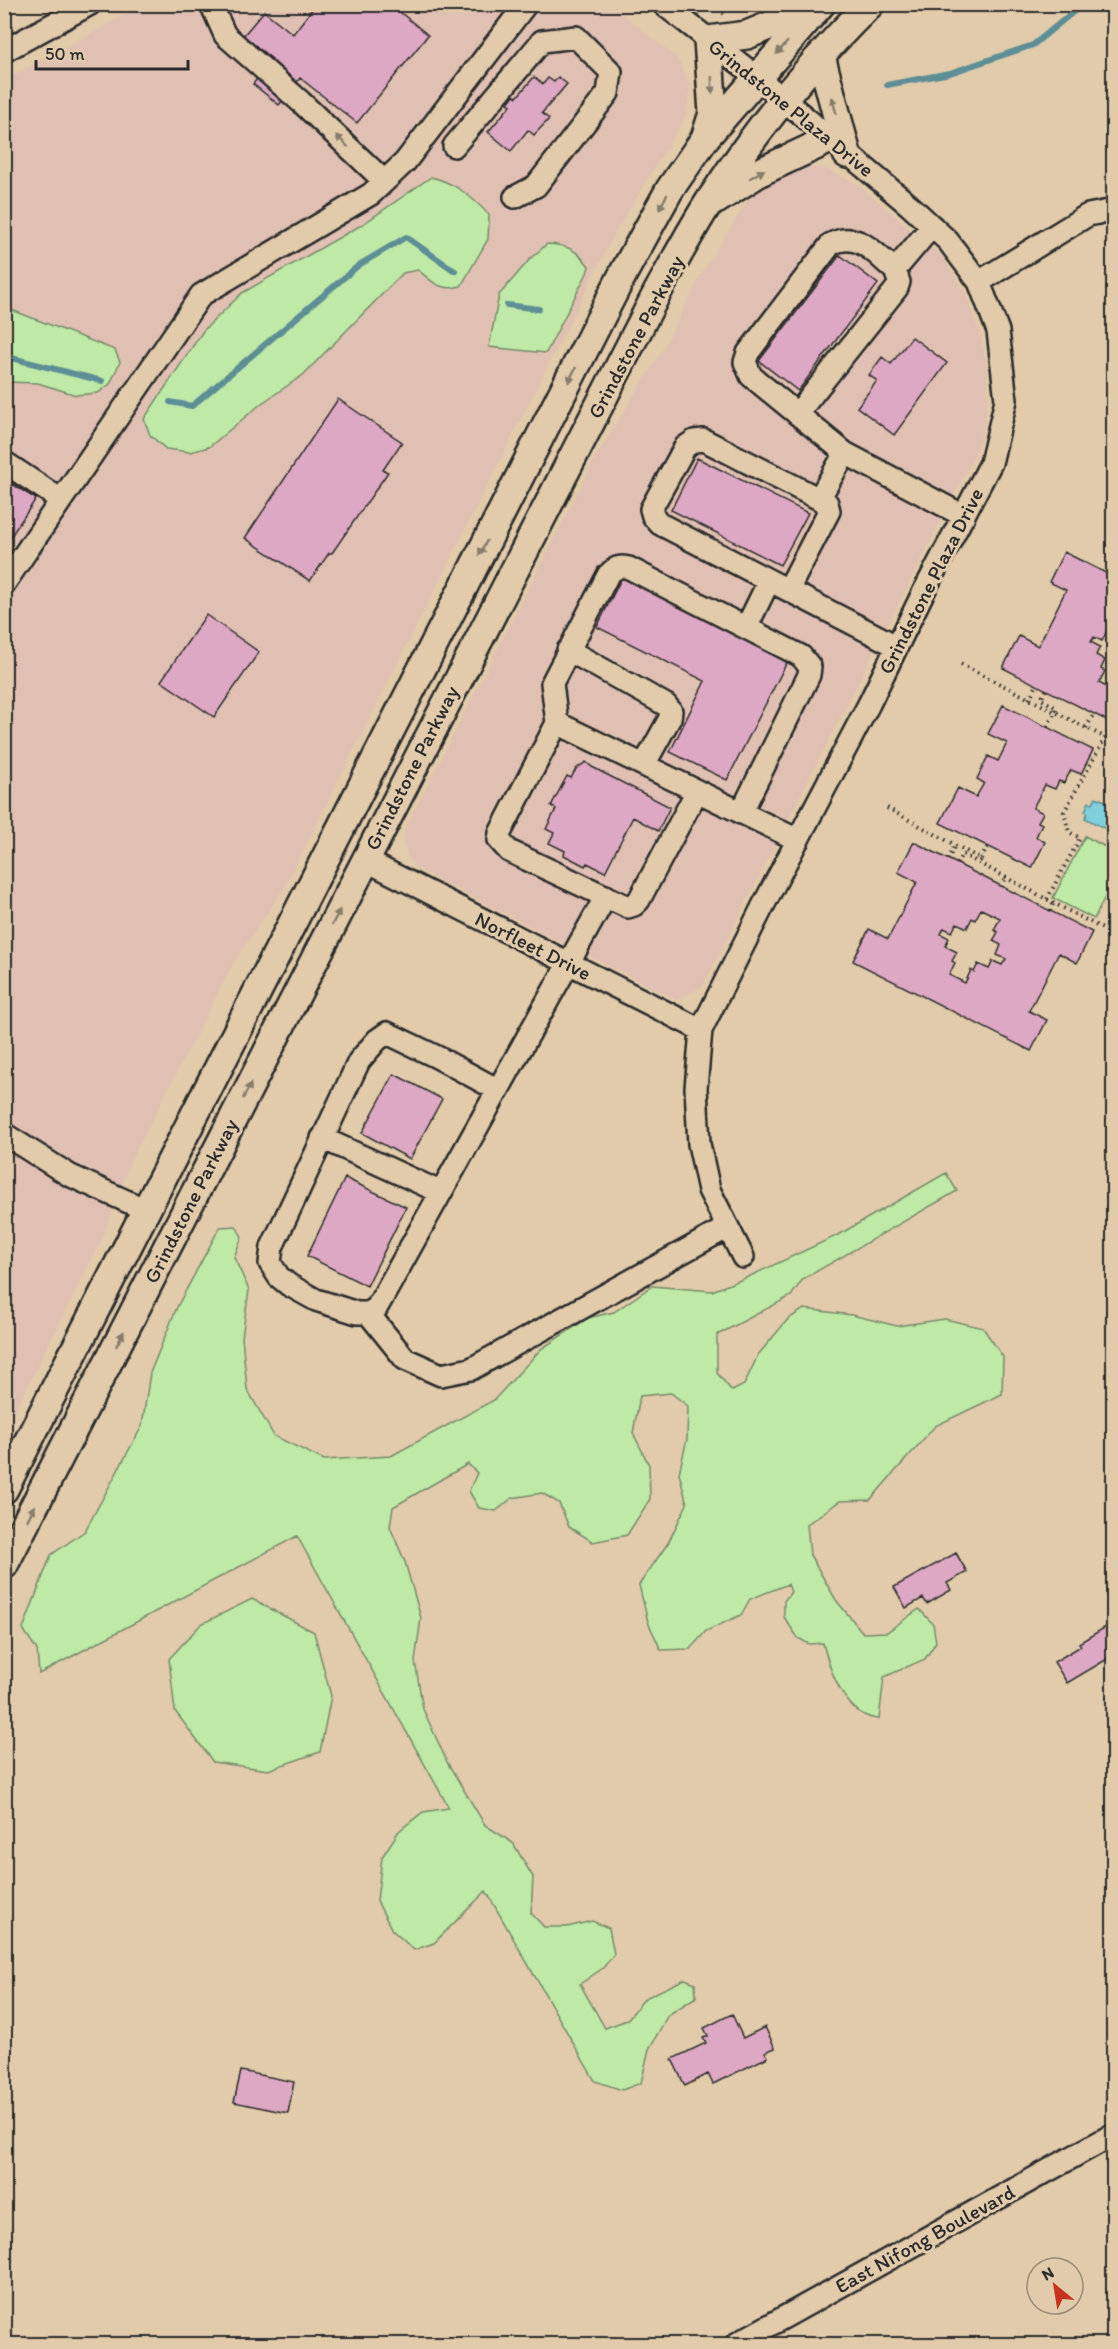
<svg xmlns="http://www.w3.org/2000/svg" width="1118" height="2349" font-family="Itim,sans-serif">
  <rect width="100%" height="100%" fill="#e1cbab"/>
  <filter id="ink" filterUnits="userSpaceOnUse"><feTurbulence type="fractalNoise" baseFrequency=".0167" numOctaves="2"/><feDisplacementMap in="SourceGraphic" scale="12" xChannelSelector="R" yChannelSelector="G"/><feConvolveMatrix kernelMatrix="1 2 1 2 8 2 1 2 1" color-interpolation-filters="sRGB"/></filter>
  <g filter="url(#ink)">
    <!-- built -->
    <path fill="#e0c0b2" d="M143,5H611L677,58L691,86L686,116L615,233L284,888L234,962L130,1162L103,1237L5,1430V80Z
      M808,166L828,170L856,183L943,257L965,293L981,335L988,375L987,411L978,448L703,986L677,1000L417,869L408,857L404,844L405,829L597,455L663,349L705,268L754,191L766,180L793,169Z"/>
    <!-- green -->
    <path fill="#bfe9a6" stroke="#758a68" stroke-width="1.5" d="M431,177C456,183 472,197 489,215L488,239L461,286C440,292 433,282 418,270L403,273L303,375L262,403L209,447L190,452L166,449L150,435L144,419L203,331L242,293L363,224Z
      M547,244C567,245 576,249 589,266L587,273L546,353L489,347L499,295L531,258Z
      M4,307L115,350L120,362L110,384L98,393L76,395L38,383L5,382Z
      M1085,836L1113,851V881L1094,919L1053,898Z
      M946,1173L957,1191L803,1279L791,1296L717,1335V1373L732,1391L744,1385L758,1355L788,1319L804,1309L852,1315L897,1326L945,1319L983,1328L1003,1357L1002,1394L935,1426L870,1500L840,1501L807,1524L810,1555L836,1600L863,1633L887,1632L919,1609L933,1624L936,1642L925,1659L884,1677L879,1719C845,1717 830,1671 823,1643L809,1644L798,1638L784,1617V1601L791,1592L788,1584L750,1599L741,1615L706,1631L690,1649L661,1650L648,1622L639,1585L668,1543L687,1504L679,1473L687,1439L688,1406L671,1393L640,1396L633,1433L649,1465L650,1499L627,1535L593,1542L569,1527L559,1503L542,1493L512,1498L496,1511L479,1508L469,1491L477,1473L468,1464L393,1507L390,1527L405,1562L421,1618L415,1661L423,1709L448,1764L485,1825L513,1843L533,1877L531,1913L544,1927H567L592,1921L609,1928L614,1954L603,1968L580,1984L605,2028L627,2020L645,1998L685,1979L695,1983L696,1997L668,2015L649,2049L641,2083L622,2090L595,2081L486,1891L434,1943L414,1950L392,1930L377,1901L382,1857L399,1831L423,1812L449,1808L297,1536L39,1674L37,1650L23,1629L51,1555L85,1531L142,1426L150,1373L177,1307L220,1227L236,1226L242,1237L234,1257L249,1290L242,1337L247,1389L274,1436L324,1460L391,1456L494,1400L541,1349L588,1318L614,1312L652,1286L712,1291L748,1277L840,1234Z
      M252,1599L314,1632L331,1696L320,1752L268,1770L213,1762L175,1711L169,1659L201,1624Z"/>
    <!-- water -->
    <path fill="#7fd0db" stroke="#5d8e95" stroke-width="1.5" d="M1113,794V833L1085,818L1088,813L1085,811L1089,802L1093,803L1096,797L1109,803Z"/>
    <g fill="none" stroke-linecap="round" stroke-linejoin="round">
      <!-- stream -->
      <path stroke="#5d8e95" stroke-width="6" d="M887,85L950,73L1033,45L1083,4
        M507,305L539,309
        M4,356L102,381
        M170,402L192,406L359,265L406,237L455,271"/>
    </g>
    <!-- building -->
    <path fill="#dda8c3" stroke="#2b2b2b" stroke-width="1.5" fill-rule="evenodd" d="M316,4H390L428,35L357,123L300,78L279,105L253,84L272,59L243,36L264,11L293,34Z
      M534,77L543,84L548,78L554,82L558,77L567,84L542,113L549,119L534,135L528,130L511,151L488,132L511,105L508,103L514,95L517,97Z
      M840,255L878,284L798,391L759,361Z
      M912,337L947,363L894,435L857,407L877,381L869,375L882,357L891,364Z
      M338,399L402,442L383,470L388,472L332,553H329L310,581L245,538Z
      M697,458L808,513L780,565L671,510Z
      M4,479L36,499L4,546Z
      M1064,552L1114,577V634L1107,631L1102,641L1094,637L1091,642L1100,647L1096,655L1105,660L1101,669L1105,671L1099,683L1114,691V724L1003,668L1019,636L1038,646L1066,590L1049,582Z
      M622,577L788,660L727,780L670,752L705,681L597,627Z
      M206,615L259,652L214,717L161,681Z
      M1003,705L1093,750L1081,774L1071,770L1064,783L1059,781L1055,789L1045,785L1033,808L1043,813L1038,822L1042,824L1036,837L1045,842L1032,868L940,823L958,788L976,797L984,783L977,779L988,756L998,761L1007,743L988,734Z
      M586,762L592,767L670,807L658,831L633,817L605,872L587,863L585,866L564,855L565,851L549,843L554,833L546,829L556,809L551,806L567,776L571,778L576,769Z
      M914,842L1092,932L1077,963L1059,953L1029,1011L1047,1020L1031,1051L853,961L869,929L888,939L917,882L898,872ZM981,909L1000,918L994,930L998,932L993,941L1001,945L997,955L1006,959L1002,965L993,961L989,969L978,964L974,972L971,970L965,983L949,975L955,963L952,961L957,952L945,946L949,938L941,934L944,928L952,932L957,923L967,928L972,918L975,920Z
      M1114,887V911L1104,906Z
      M394,1074L442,1099L410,1159L362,1133Z
      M345,1178L406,1207L367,1286L307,1256Z
      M956,1553L967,1572L947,1583L951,1590L927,1604L923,1598L906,1608L894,1587Z
      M1114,1622V1655L1067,1683L1054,1662L1081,1646L1079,1643Z
      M732,2014L743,2038L765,2027L775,2048L765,2052L768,2057L713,2084L708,2074L685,2086L672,2059L706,2043L703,2038L708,2036L704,2028Z
      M241,2071L294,2082L288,2113L234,2102Z"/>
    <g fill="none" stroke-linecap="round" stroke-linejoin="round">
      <defs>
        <path id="minor" d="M211,4L225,35L301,102L384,181
          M663,4L757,77L909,205L948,241L979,282L998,331L1006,400L991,463L922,595L869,704L763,906L701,1030L696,1088L699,1144L709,1190L743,1257
          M4,51L90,4
          M454,146L542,41L576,37L611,72L608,93L536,186L515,197
          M979,282L1088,215L1114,210
          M797,414L897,288L899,282L895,270
          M845,453L751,376L745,362L748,353L831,244C858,230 874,253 895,270L932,226
          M4,462L61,500
          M819,499L845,453L964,516
          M4,584L201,295L371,194L405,162L526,4
          M788,590L829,511L827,503L704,440L694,441L685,447L651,509L653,516L660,524L875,635L896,646
          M746,628L769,581
          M568,650L666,705L671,711L670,718L644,765
          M557,723L552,683L608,575C615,568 619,565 629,568L801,656L810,667L809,675L741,813
          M697,791L639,900L634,905L628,907L509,851L499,840L500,833L557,723C637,762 718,801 798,840
          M365,860L701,1030
          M498,1090L437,1057L387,1033L377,1040L359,1061L272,1247L270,1263L279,1277L289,1285L316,1300L357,1313H368L376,1309L606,896
          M4,1134L69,1175L146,1210
          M322,1138L440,1192
          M368,1313L405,1359L441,1375L471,1369L728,1227
          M736,2344L1114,2134"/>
        <path id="major" d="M821,56L847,154
          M706,135L713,113L708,40L747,35L814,7
          M716,200L760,172L830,139
          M4,1489L624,272L670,189L706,137L821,4
          M4,1565L658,291C676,259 693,226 713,196C758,127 811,62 870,4"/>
      </defs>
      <!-- minor casing -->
      <use href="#minor" stroke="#2b2b2b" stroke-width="26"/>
      <!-- major casing -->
      <use href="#major" stroke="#2b2b2b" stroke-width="32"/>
      <!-- path -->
      <path stroke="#2b2b2b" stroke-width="4" stroke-dasharray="1.5 4.5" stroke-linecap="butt" d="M707,4L725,14
        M961,664L1114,742
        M1046,690L1041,699L1057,708L1047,727
        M1029,699L1037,685
        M1086,728L1094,714
        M887,808L981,859L979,863
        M981,859L988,846
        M948,860L955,845
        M957,864L962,854L1114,935
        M1002,887L1006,878
        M1047,899L1080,838L1069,832L1064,812L1105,738
        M1050,911L1054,902"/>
      <!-- minor -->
      <use href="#minor" stroke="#e1cbab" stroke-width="21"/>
      <!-- major -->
      <use href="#major" stroke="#e1cbab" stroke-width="27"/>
    </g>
    <!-- one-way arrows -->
    <defs><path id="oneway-solid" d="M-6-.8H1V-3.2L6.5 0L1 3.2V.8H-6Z" transform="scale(1.5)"/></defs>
    <g fill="#867b6b">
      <use href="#oneway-solid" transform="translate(782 48) rotate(132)"/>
      <use href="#oneway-solid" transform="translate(712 85) rotate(89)"/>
      <use href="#oneway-solid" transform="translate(834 105) rotate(-105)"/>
      <use href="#oneway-solid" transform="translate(342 141) rotate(-136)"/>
      <use href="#oneway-solid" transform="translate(757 174) rotate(-30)"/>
      <use href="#oneway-solid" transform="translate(663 202) rotate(119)"/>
      <use href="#oneway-solid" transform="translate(572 375) rotate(117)"/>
      <use href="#oneway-solid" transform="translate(483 548) rotate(117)"/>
      <use href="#oneway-solid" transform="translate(336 917) rotate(-63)"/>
      <use href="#oneway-solid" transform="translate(247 1091) rotate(-63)"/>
      <use href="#oneway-solid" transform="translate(120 1339) rotate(-63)"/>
      <use href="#oneway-solid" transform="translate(31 1513) rotate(-63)"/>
    </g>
  </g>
  <g text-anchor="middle" stroke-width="6" stroke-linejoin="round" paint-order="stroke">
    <!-- street labels -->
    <g font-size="21" fill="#2b2b2b" stroke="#e1cbab">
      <text transform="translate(791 108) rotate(39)" y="7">Grindstone Plaza Drive</text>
      <text transform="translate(636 337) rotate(-62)" y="7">Grindstone Parkway</text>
      <text transform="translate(931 581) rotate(-63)" y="7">Grindstone Plaza Drive</text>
      <text transform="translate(412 768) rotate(-63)" y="7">Grindstone Parkway</text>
      <text transform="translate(533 946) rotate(27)" y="7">Norfleet Drive</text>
      <text transform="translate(191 1201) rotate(-63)" y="7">Grindstone Parkway</text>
      <text transform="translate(925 2239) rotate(-29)" y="7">East Nifong Boulevard</text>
    </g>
  </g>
  <!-- margin -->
  <rect width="1118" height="2349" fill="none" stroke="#e1cbab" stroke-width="24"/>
  <rect x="12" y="12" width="1094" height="2325" fill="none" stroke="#2b2b2b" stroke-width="2" filter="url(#ink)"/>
  <!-- north arrow -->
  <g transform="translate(1055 2286) rotate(330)"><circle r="28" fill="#e1cbab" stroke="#988b78" stroke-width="1.5"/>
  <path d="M0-4.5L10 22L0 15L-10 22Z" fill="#c8321e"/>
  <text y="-9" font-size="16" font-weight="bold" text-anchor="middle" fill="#2b2b2b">N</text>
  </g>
  <!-- scale -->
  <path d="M36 60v9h152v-9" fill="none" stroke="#2b2b2b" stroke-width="3"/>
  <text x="45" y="60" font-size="18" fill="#2b2b2b" stroke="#e1cbab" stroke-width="4.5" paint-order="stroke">50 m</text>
</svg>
